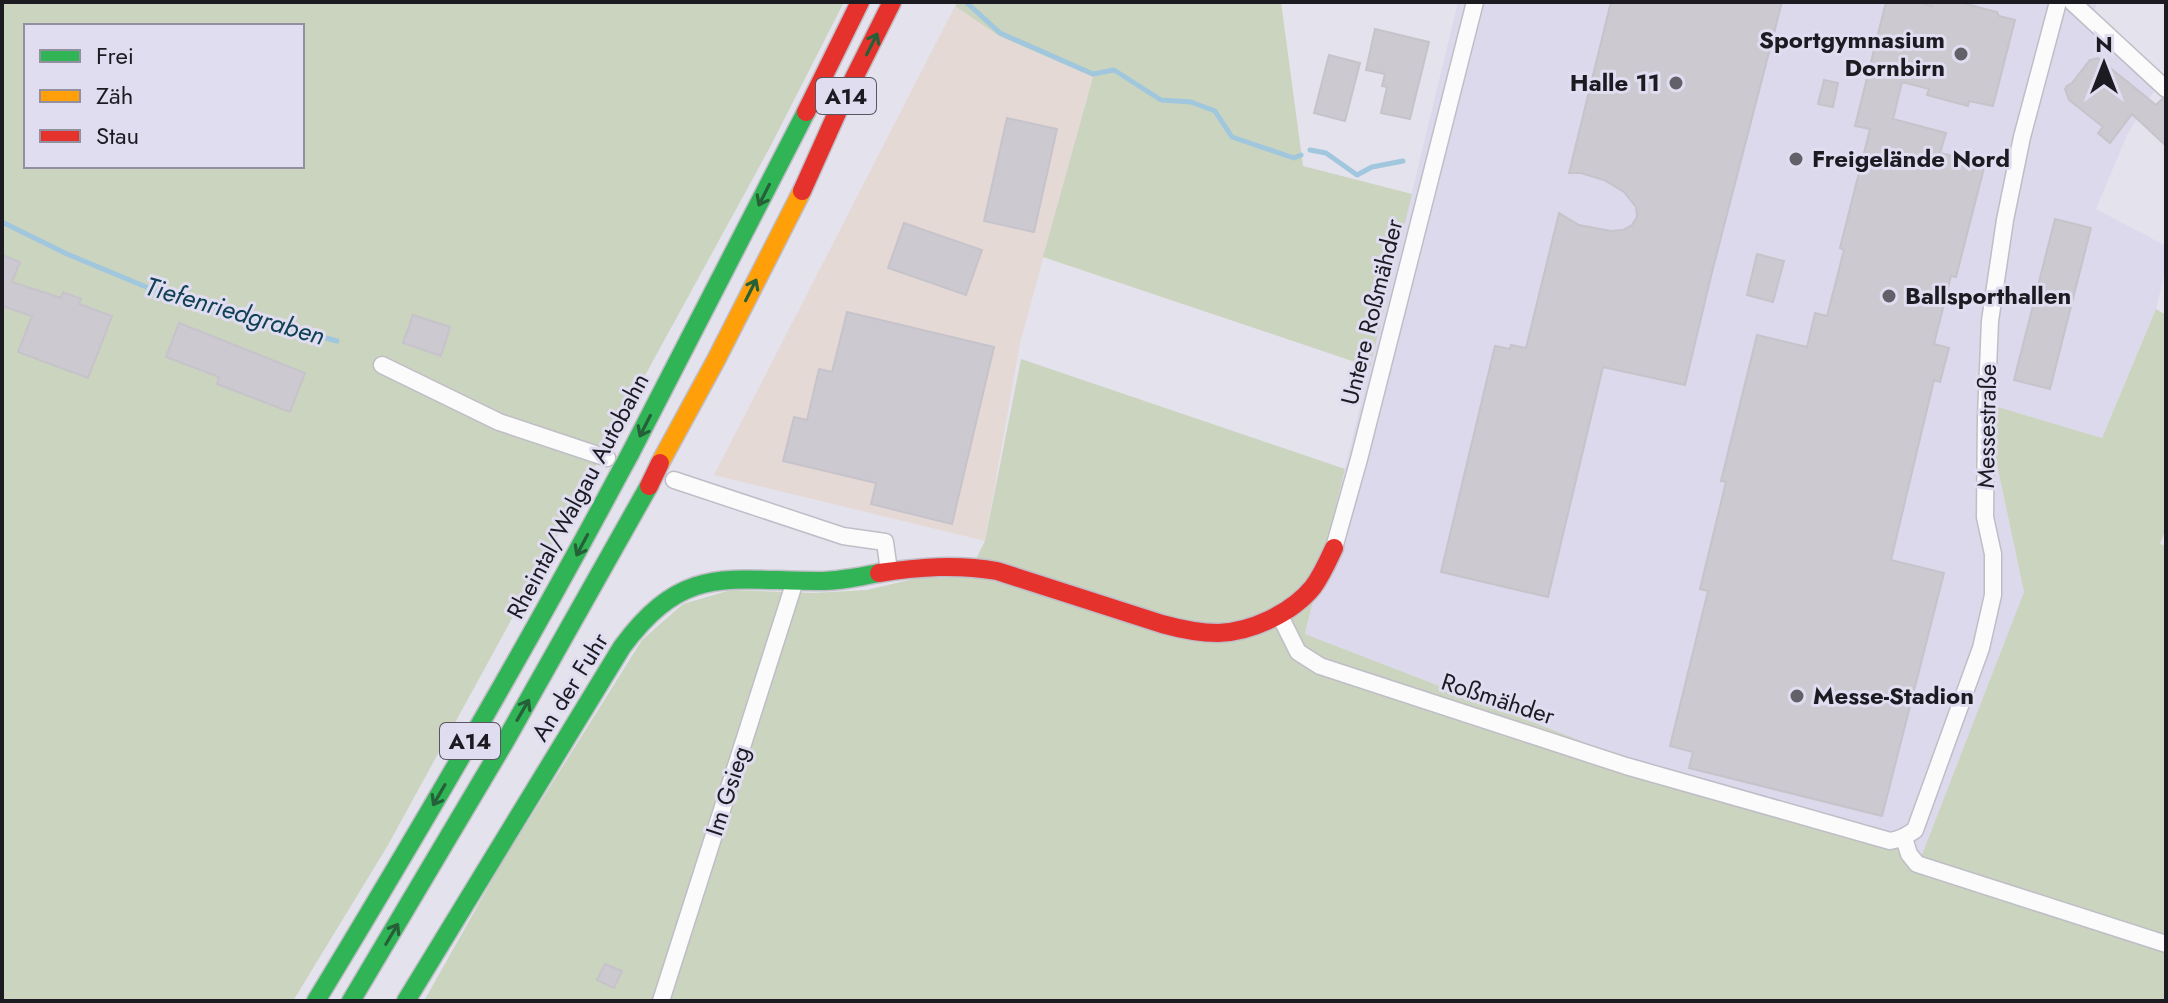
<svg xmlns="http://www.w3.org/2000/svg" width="2168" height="1003" font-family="Jost,sans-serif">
  <rect width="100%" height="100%" fill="#e4e2ec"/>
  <!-- built -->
  <path fill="#dcd9ec" d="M1458,2H2097L2091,28L2159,83L2127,135L2096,209L2166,246V267L2156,309L2102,438L1984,403L2024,592L1922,856L1615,754L1305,634Z"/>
  <!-- industrial -->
  <path fill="#e5d9d6" d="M955,6L999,36L1093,77L1020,343L985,541L714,475Z"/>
  <!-- green -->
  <path fill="#cbd4bf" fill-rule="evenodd" d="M2,2H844L769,149L388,845L293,1001H2ZM26,26H302V166H26Z
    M958,2H1281L1303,166L1412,194L1370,367L1043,257L1093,77L999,36L955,6Z
    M2156,309L2166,315V528L2160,544L2166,546V1001H424L500,866L642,640L683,604L731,590L813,593L867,590L917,578L967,577L985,541L1021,359L1345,469L1305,634L1615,754L1922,855L2024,592L1984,403L2102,438Z"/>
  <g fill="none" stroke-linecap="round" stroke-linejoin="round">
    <!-- stream -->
    <path stroke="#a0c7dd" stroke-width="5" d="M966,2L1000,33L1093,74L1114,70L1161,100L1191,102L1215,111L1232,137L1294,158L1301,155
      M1310,150L1326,153L1357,175L1372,167L1403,161
      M2,222L67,254L163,294L337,341"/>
  </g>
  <!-- building -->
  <path fill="#ccc9d1" stroke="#c6c3ca" stroke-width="2" d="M1611,2H1782L1712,272L1685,385L1603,367L1548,597L1441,572L1495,346L1510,349L1511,345L1526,348L1559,213L1579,225L1611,231L1623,230L1632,225L1637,217L1636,207L1624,192L1604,180L1581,173H1569Z
    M1886,2H1916L1932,6L1933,2H1959L1997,12L1999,16L2015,20L1993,106L1969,101L1968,106L1927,95L1929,89L1902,82L1893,119L1946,133L1940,153L1985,164L1956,277L1951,276L1934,344L1949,348L1940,382L1934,380L1891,560L1944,573L1882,816L1689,768L1693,752L1670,746L1708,591L1700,589L1726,482L1721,481L1757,335L1807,347L1815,313L1827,316L1844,250L1840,248L1870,129L1855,126Z
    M1375,29L1429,42L1410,119L1381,113L1387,87L1382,86L1385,74L1366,70Z
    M1329,55L1360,63L1345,121L1314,113Z
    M2098,58L2156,105L2162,99L2166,100V146L2132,114L2110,143L2098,133L2103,127L2069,100L2065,89L2067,86L2072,83L2090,60Z
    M1824,80L1838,83L1833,107L1818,104Z
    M1007,118L1057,129L1034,232L984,221Z
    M2055,219L2091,228L2050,389L2014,380Z
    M904,223L982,250L966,295L888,268Z
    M1757,254L1784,261L1773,302L1747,295Z
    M2,255L20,262L12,282L61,298L63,292L81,299L79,304L112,316L88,378L18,352L32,316L2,306Z
    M847,312L994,347L952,524L871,504L876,483L783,461L794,417L807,420L819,369L832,372Z
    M413,315L450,327L441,356L403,343Z
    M179,323L305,373L290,412L217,384L219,377L166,357Z
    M605,964L622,971L614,988L597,980Z"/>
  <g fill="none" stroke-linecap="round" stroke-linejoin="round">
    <defs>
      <path id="street" d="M2072,2L2166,89
        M382,365L499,422L607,458
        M674,480L843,536L885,542L889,571
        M1334,548L1359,459L1475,2
        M1280,616L1298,652L1320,666L1626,766L1890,841C1901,839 1906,836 1915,830L1981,648L1993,595V554L1985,517L1986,416L1990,321L2005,220L2022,137L2058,2
        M1904,838L1909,854L1917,864L2166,944
        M661,1001L795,581"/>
      <path id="fast" d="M630,454L806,112
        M316,1001C421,828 523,654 618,476
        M351,1001L503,745L649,486
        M406,1001L622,647C684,563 728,581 818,581C839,581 859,577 879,573"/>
      <path id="slow" d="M660,463L716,360L802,191"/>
      <path id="jam" d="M806,112L860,2
        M802,191L841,104L892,2
        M879,573C919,567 957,564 997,571L1162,624C1180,629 1199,633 1218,633C1251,632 1292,613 1313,587C1322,575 1328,561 1334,548"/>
    </defs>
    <!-- street casing -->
    <use href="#street" stroke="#bfbdc6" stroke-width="19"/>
    <!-- fast casing -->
    <use href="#fast" stroke="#bfbdc6" stroke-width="21"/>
    <!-- slow casing -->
    <use href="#slow" stroke="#bfbdc6" stroke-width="21"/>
    <!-- jam casing -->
    <use href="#jam" stroke="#bfbdc6" stroke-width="21"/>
    <!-- street -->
    <use href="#street" stroke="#fbfbfc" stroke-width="16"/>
    <!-- fast -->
    <use href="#fast" stroke="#30b455" stroke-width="18"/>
    <!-- slow -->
    <use href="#slow" stroke="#ff9f0a" stroke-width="18"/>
    <!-- jam -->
    <use href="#jam" stroke="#e5322d" stroke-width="18"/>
    <defs>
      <path id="fast-bridge" d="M618,476L630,454"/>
      <path id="jam-bridge" d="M649,486L660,463"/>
    </defs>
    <!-- fast-bridge casing -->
    <use href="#fast-bridge" stroke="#bfbec3" stroke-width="21" stroke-linecap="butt"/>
    <!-- jam-bridge casing -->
    <use href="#jam-bridge" stroke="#bfbec3" stroke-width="21" stroke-linecap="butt"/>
    <!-- fast-bridge -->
    <use href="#fast-bridge" stroke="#30b455" stroke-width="18"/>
    <!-- jam-bridge -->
    <use href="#jam-bridge" stroke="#e5322d" stroke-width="18"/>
  </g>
  <!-- one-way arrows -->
  <defs><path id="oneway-shaft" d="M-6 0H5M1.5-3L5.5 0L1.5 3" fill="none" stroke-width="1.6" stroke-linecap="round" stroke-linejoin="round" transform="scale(2)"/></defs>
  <g stroke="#256039">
    <use href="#oneway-shaft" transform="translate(872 44) rotate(-63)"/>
    <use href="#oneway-shaft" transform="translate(764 195) rotate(117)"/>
    <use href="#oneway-shaft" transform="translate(751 290) rotate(-63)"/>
    <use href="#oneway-shaft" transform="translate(645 426) rotate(117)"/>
    <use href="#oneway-shaft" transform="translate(582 545) rotate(118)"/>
    <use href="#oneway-shaft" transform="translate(523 710) rotate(-60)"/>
    <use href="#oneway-shaft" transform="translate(439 795) rotate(120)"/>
    <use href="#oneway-shaft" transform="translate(392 934) rotate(-59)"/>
  </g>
  <!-- markers -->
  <g fill="#626169" stroke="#e1ddf1" stroke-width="3">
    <circle cx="1961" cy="54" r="8"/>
    <circle cx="1676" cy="83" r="8"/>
    <circle cx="1796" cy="159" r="8"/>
    <circle cx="1889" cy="296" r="8"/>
    <circle cx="1797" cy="696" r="8"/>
  </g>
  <g text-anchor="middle" stroke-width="6" stroke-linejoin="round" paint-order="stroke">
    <!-- shield labels -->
    <g fill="#e1ddf1" stroke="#575560" stroke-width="2">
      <rect x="816" y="78" width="60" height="36" rx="6"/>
      <rect x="440" y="723" width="60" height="36" rx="6"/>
    </g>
    <g font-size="22" font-weight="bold" fill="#1c1b22">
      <text x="846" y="104">A14</text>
      <text x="470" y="749">A14</text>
    </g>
    <!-- poi labels -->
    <g font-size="24" font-weight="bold" fill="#1c1b22" stroke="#e1ddf1" text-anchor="start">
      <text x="1945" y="48" text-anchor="end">Sportgymnasium<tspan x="1945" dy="28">Dornbirn</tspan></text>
      <text x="1660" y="91" text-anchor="end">Halle 11</text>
      <text x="1812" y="167">Freigelände Nord</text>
      <text x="1905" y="304">Ballsporthallen</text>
      <text x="1813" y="704">Messe-Stadion</text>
    </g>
    <!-- street labels -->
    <g font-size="24" fill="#1c1b22" stroke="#e1ddf1">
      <text transform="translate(1372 312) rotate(-76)" y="8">Untere Roßmähder</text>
      <text transform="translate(1987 426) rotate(-89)" y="8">Messestraße</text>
      <text transform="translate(578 496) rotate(-62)" y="8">Rheintal/Walgau Autobahn</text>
      <text transform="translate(570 687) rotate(-58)" y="8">An der Fuhr</text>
      <text transform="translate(1498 699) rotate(18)" y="8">Roßmähder</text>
      <text transform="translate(728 791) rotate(-72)" y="8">Im Gsieg</text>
    </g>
    <!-- water labels -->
    <g font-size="26" font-style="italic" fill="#114155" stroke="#e1ddf1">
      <text transform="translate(235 311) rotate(16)" y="9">Tiefenriedgraben</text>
    </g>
  </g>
  <!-- border -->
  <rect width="2168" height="1003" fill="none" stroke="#1c1b22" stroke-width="8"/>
  <!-- legend -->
  <rect x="24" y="24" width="280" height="144" fill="#e1ddf1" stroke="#928f9e" stroke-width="2"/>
  <rect x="40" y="50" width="40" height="12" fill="#30b455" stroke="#928f9e" stroke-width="2"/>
  <text x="96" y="64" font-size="24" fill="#1c1b22">Frei</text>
  <rect x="40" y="90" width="40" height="12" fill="#ff9f0a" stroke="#928f9e" stroke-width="2"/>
  <text x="96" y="104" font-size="24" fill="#1c1b22">Zäh</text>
  <rect x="40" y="130" width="40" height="12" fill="#e5322d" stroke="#928f9e" stroke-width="2"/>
  <text x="96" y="144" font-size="24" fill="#1c1b22">Stau</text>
  <!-- north arrow -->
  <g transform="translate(2104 64)" stroke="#e1ddf1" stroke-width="6" paint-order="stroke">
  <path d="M0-6L14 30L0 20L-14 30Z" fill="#1c1b22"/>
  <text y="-12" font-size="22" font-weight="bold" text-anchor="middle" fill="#1c1b22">N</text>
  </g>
</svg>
